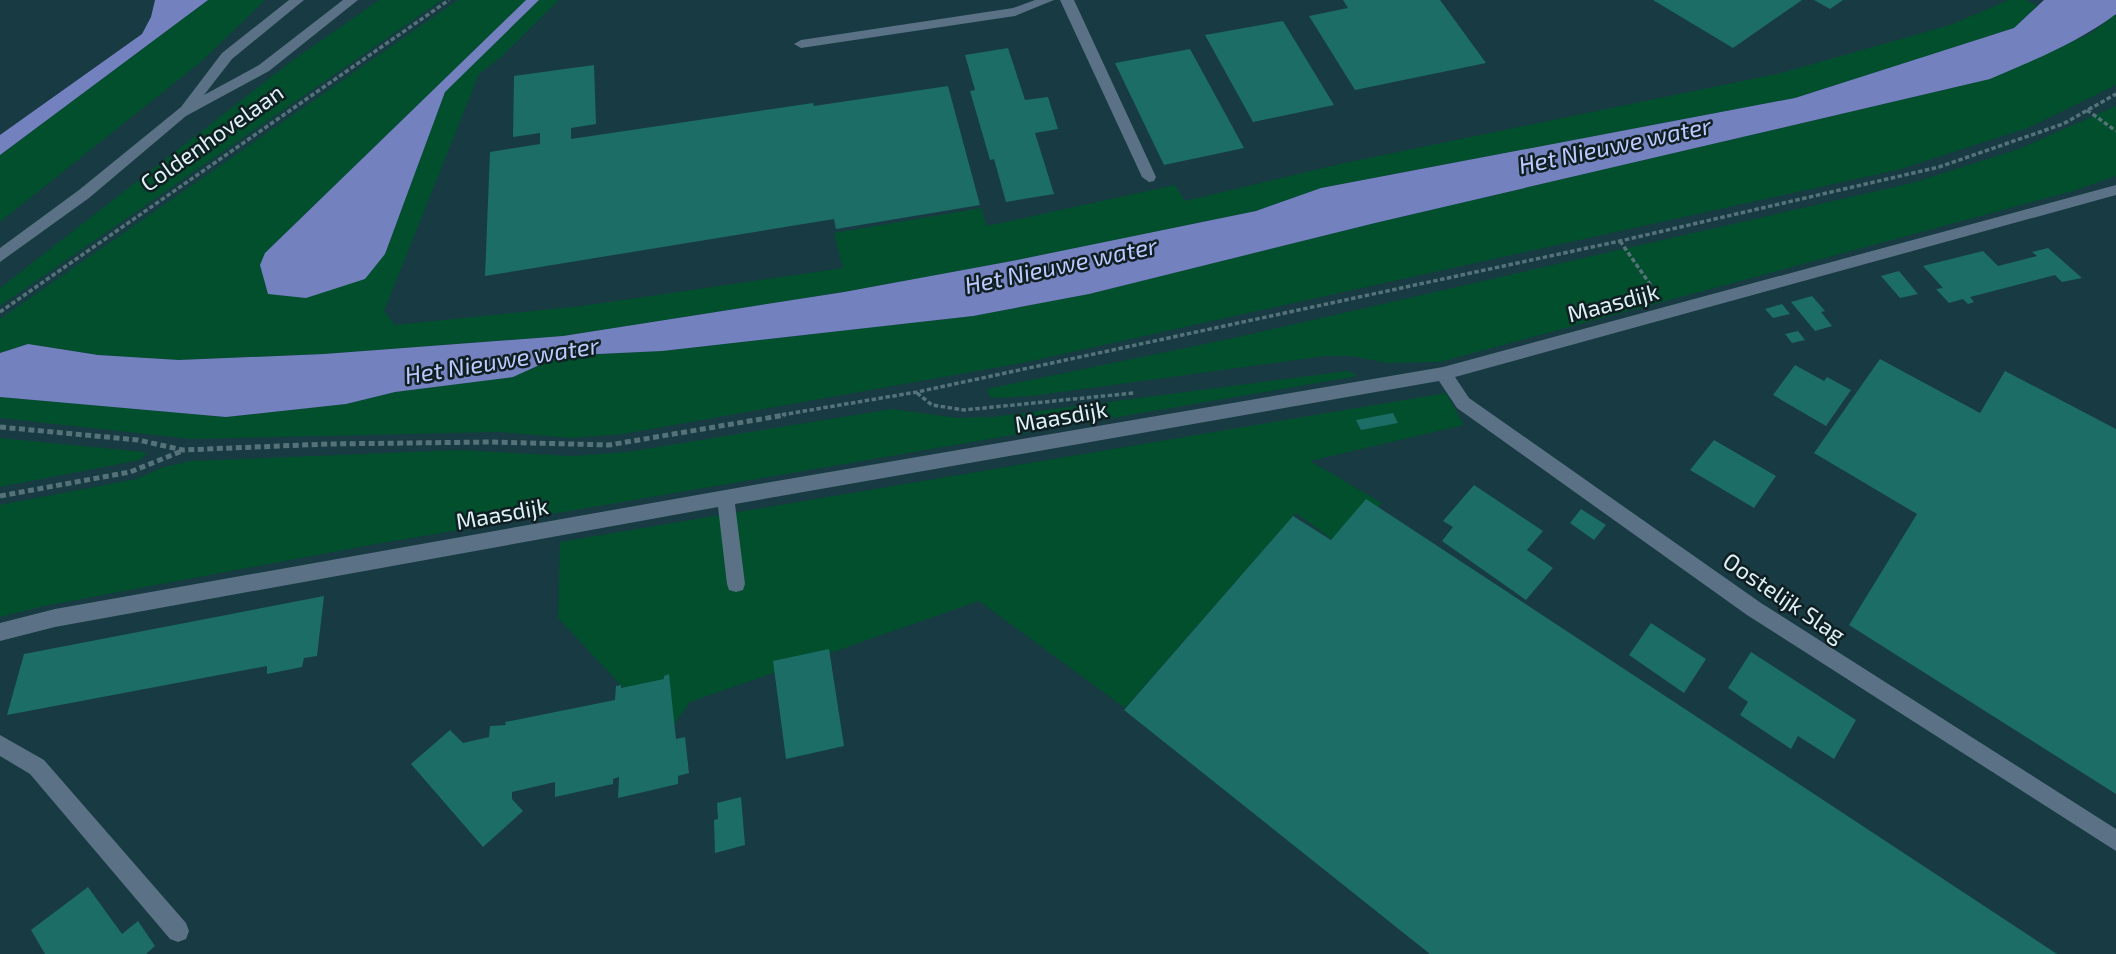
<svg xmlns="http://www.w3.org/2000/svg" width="2116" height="954" font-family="'Exo 2',sans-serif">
  <rect width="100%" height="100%" fill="#183a42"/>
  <!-- green -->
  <path fill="#024f2e" d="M208,0H265L202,61L0,222V155Z
    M379,0H442L0,306V288L289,63Z
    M458,0H526L265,253L385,254L445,92L539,0H559L501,57L479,74L384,311L395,325L582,306L843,268L834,233L981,208L987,226L1175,185L1185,201L1340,164L1781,73L1950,25L2009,0H2026L2037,6L2014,28L1795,98L1321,188L1256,211L1012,261L844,292L563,336L324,354L179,360L98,355L28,344L0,353V319Z
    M2116,14V85L2028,128L1897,170L1022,363L623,434L572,438L498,432L191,439L0,418V397L226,417L346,404L395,392L513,377L546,362L577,355L662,351L973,316L1089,294L1375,223L1990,79L2091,33Z
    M2116,106V176L2073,191L1440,362L1387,363L1351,356H1326L1032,396L995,398L990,397L987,389L1229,339L1912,183L2019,149Z
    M1348,371L1358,376L365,546L44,606L0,617V505L136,479L164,467L190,461L459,450L572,456L627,452L892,409L958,418L992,417Z
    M1446,393L1464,425L1310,461L1382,503L1341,546L1296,513L1125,708L979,601L690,702L667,734L558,618L560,542Z
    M0,438L145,452L146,455L140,460L0,487Z"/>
  <!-- water -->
  <path fill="#7481bf" d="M155,0H208L0,155V135L142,34L151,17Z
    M526,0H539L445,92L385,254L365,279L306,298L268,294L260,265L265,253Z
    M2044,0H2116V14C2077,43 2034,60 1990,79L1375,223L1089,294L973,316L662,351L577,355L546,362L513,377L395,392L346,404L226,417L0,397V353L28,344L98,355L179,360L324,354L563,336L844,292L1012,261L1256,211L1321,188L1795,98L2014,28Z"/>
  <!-- building -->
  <path fill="#1c6d66" d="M1343,0H1440L1486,63L1355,90L1309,16L1348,8Z
    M1653,0H1802L1733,48Z
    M1814,0H1843L1830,9Z
    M1283,21L1334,105L1253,122L1205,35Z
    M1008,48L1025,100L1048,97L1058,129L1035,133L1054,194L1006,202L994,159L990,160L970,91L975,90L965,55Z
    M1190,49L1244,148L1164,165L1115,63Z
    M594,65L596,124L571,128V139L813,103L814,106L948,86L980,205L836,229L834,219L485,276L490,152L540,144V133L513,137L514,76Z
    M2048,248L2082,278L2062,282L2055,275L1970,297L1974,302L1968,304L1963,299L1949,303L1936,289L1943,288L1923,266L1983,251L1998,266L2037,256L2032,252Z
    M1899,271L1918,294L1900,298L1881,276Z
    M1812,296L1825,311L1821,312L1832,326L1815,331L1791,302Z
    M1782,304L1790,314L1773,318L1765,309Z
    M1798,331L1805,340L1792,343L1785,334Z
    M1880,359L1980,413L2005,371L2116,429V794L1849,625L1917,514L1814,453Z
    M1795,365L1824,381L1827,377L1851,390L1826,426L1773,395Z
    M1393,413L1398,423L1361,430L1356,420Z
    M1714,440L1776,476L1754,508L1690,470Z
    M1474,485L1543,531L1527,550L1553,568L1526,600L1442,541L1453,527L1443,521Z
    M1366,499L2057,954H1430L1124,710L1293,516L1331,540Z
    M1581,509L1606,525L1594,540L1570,523Z
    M324,596L317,656L304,658L302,667L267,674V666L7,715L24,654Z
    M1651,623L1706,659L1684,693L1629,655Z
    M829,649L844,746L786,759L773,661Z
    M1751,652L1856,720L1834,759L1798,736L1791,749L1740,715L1748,702L1728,688Z
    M669,674L676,739L685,737L689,773L678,776V784L618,798L619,777L613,779V784L555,797V782L512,792V799L523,811L483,847L411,764L450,730L463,743L489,737L490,726L506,725L505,722L615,700L616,686L621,685V688L664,679V676Z
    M741,797L745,845L715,853L714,820L718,819L717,803Z
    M88,887L122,934L138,921L155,946L146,954H45L31,930Z"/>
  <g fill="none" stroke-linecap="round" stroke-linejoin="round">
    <!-- path-far1 -->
    <path stroke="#557279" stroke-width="3.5" stroke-dasharray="4.5 2.5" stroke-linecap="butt" d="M2087,110L2116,131
      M1620,241L1652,287
      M0,312L449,0
      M917,393L932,405L964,410L1134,393
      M775,416L917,392L1620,241L1939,167L2063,124L2116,94"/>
    <!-- path -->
    <path stroke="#557279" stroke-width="5" stroke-dasharray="6 3.5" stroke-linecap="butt" d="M0,427L138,440L183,450L328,444L492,442L609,445L785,415
      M0,496L130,472L182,451"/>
    <!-- minor -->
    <path fill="#5a7186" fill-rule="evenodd" d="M289,0H304L232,59L204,95L259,65L343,0H358L269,71L186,116L89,198L0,262V248L79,190L181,107L222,53Z
      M1035,0H1054L1015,16L801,48L794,44L801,40L1013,8Z
      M1060,0H1074L1156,177L1154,181L1149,182L1142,177Z
      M2116,185V195L1455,377L1469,398L1761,603L2116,829V851L1747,615L1457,408L1439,381L735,504L745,584L743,590L736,592L729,590L727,584L718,507L55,627L0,641V623L55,609L759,484L1443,367Z
      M0,735L44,760L186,923L189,931L186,939L178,942L170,939L30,774L0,756Z"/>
  </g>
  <g text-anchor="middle" stroke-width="5" stroke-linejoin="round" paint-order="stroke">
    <!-- street labels -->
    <g font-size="23" fill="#def1f6" stroke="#101f22">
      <text transform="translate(212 138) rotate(-35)" y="8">Coldenhovelaan</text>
      <text transform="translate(1613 303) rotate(-15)" y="8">Maasdijk</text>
      <text transform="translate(1061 417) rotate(-10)" y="8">Maasdijk</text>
      <text transform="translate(502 514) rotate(-10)" y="8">Maasdijk</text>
      <text transform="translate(1784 598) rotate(34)" y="8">Oostelijk Slag</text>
    </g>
    <!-- water labels -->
    <g font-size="24" font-style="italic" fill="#becaff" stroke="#101f22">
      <text transform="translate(1615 146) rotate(-12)" y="8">Het Nieuwe water</text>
      <text transform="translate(1061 266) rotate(-12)" y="8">Het Nieuwe water</text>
      <text transform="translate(502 361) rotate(-9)" y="8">Het Nieuwe water</text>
    </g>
  </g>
</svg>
